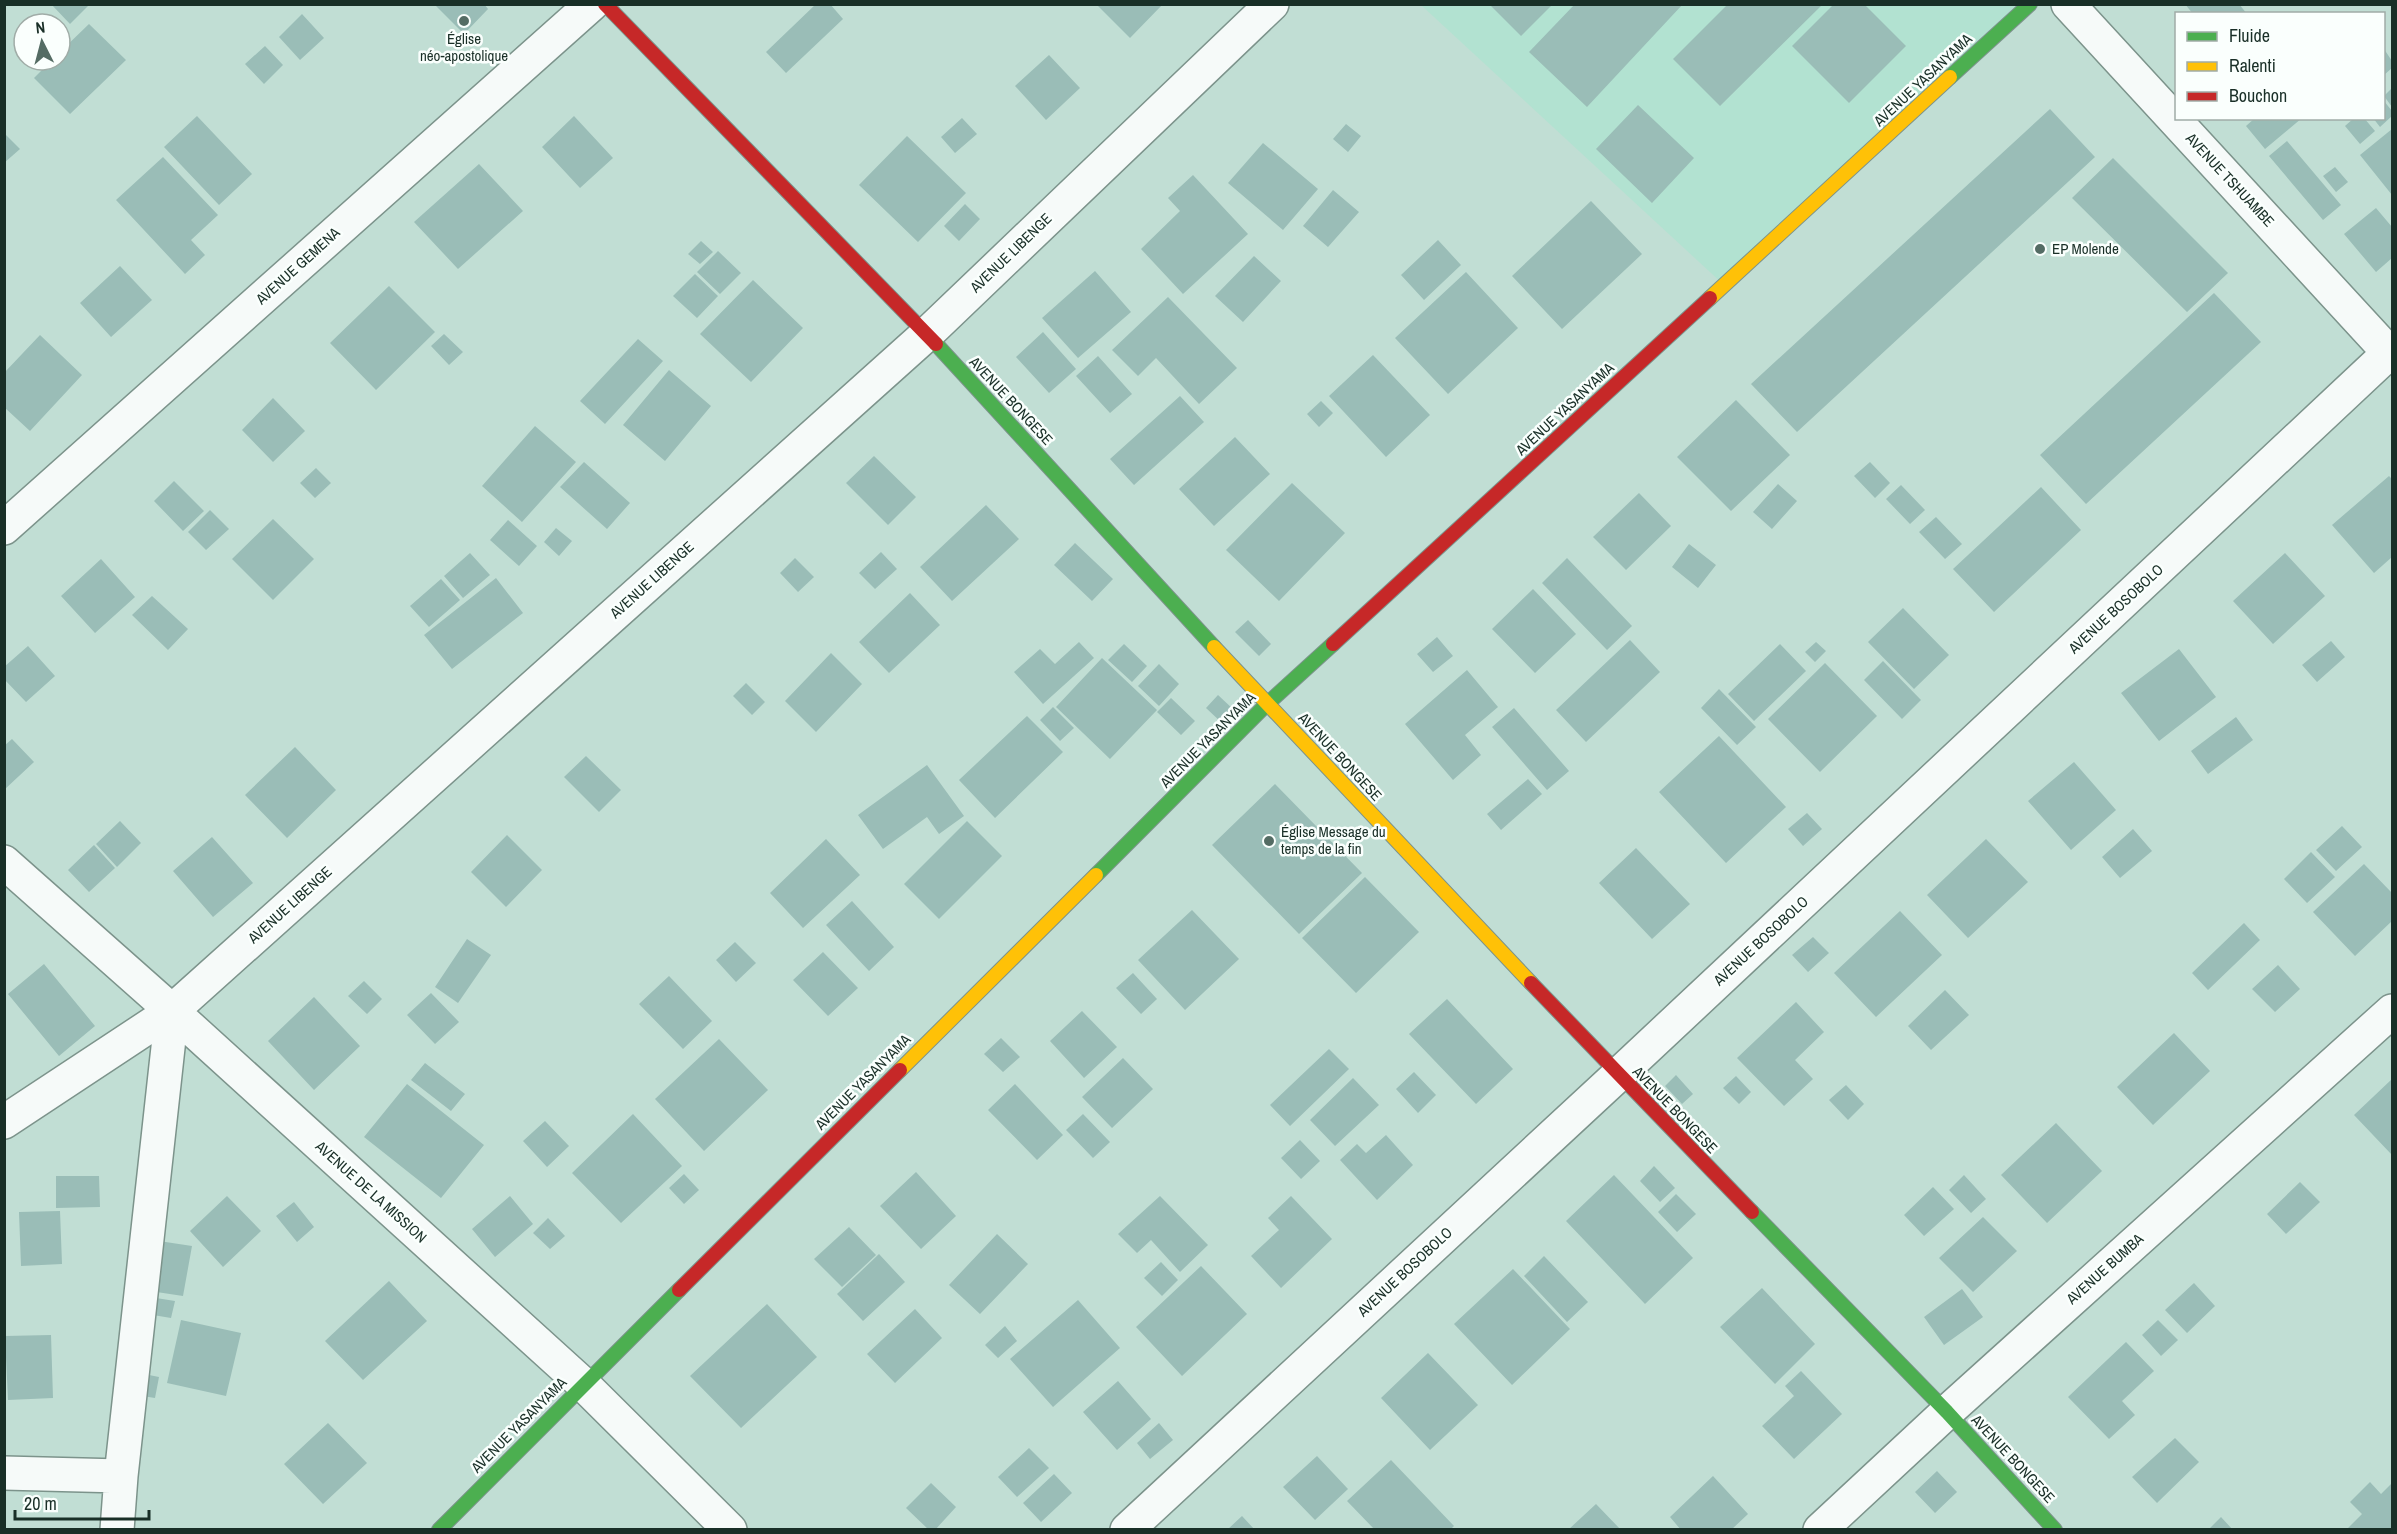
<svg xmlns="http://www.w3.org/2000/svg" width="2397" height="1534" font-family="'Archivo Narrow',sans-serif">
  <rect width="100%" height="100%" fill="#c1ded4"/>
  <!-- built -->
  <path fill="#b2e2d1" d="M1421,5H2030L1724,285Z"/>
  <!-- building -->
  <path fill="#9abdb7" d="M51,4H90L70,24Z
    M434,4H484L488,9L464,34Z
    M816,4H830L843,19L786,73L766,52Z
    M1096,4H1163L1130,38Z
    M1489,4H1553L1521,36Z
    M1575,4H1683L1587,107L1529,52Z
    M1728,4H1823L1720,106L1673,59Z
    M1834,4H1864L1906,46L1849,103L1792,46Z
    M2185,4H2239L2247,14H2193Z
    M302,14L324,38L300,60L279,37Z
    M89,24L126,60L70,114L34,78L52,60H60V52Z
    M265,46L283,65L264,84L245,64Z
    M2384,49L2392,61V68L2384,75Z
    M1049,55L1080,88L1046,120L1015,86Z
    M2392,88V107L2384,96Z
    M2384,101L2392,111V116L2380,127L2373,118H2384Z
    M1638,105L1694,158L1652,203L1596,149Z
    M2050,109L2095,157L1797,432L1751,384Z
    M197,116L252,174L219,205L164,147Z
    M574,116L613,158L580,188L542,147Z
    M962,118L977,134L955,153L941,137Z
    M2255,118H2302L2265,149L2246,126Z
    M2354,118H2364L2375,131L2360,144L2345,126Z
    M1346,124L1361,136L1348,152L1333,139Z
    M2392,129V195L2360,155Z
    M4,133L20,149L4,163Z
    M907,136L966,193L918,242L859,185Z
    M2287,141L2341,205L2323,220L2269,156Z
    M1263,143L1318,189L1283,230L1228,183Z
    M163,157L218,215L191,240L205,255L185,274L116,200Z
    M2113,158L2228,273L2187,312L2072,198Z
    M479,164L523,211L458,269L414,222Z
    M2335,167L2348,182L2336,192L2323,176Z
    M1193,175L1248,234L1183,294L1141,249L1180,211L1168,198Z
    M1333,190L1359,212L1328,247L1303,226Z
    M1591,201L1642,254L1562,329L1512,276Z
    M965,204L980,219L959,241L944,226Z
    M2376,208L2392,227V258L2376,272L2344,234Z
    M1438,240L1461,265L1424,300L1401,275Z
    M701,241L713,252L700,264L688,254Z
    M718,251L741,273L720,294L697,272Z
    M1254,256L1281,281L1243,322L1215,296Z
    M120,266L152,300L111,337L80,303Z
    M1095,271L1131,312L1078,358L1042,318Z
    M1466,272L1518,328L1448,394L1395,338Z
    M695,274L718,296L697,318L673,296Z
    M753,280L803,328L751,382L700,334Z
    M389,286L435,332L376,390L330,343Z
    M2214,293L2261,342L2086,504L2040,455Z
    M1168,297L1237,368L1199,404L1156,358L1138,376L1112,350Z
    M1043,332L1076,369L1049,393L1016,357Z
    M444,334L463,352L449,365L431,346Z
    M40,335L82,375L30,431L4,407V373Z
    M638,339L663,361L605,424L580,401Z
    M1373,355L1430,415L1386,457L1329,396Z
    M1098,356L1132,394L1110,413L1076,376Z
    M669,370L711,406L665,461L623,425Z
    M1180,396L1204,422L1134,485L1110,459Z
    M273,398L305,431L273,462L242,430Z
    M1736,400L1790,455L1731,511L1677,457Z
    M1321,401L1333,413L1319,427L1307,414Z
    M535,426L576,462L522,522L482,486Z
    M1235,437L1270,474L1214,526L1179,489Z
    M874,456L916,497L888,525L846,483Z
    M584,462L630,503L607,529L560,487Z
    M1870,462L1890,483L1875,498L1854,476Z
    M316,468L331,483L315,498L300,483Z
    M2389,476L2392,479V557L2374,573L2332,525Z
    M174,481L204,511L183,531L154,501Z
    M1292,483L1345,533L1279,601L1226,550Z
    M1778,484L1797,501L1772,529L1753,512Z
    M1901,485L1925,510L1910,524L1886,499Z
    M2041,487L2081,530L1994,612L1953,569Z
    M1639,493L1671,526L1626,570L1593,537Z
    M986,505L1019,539L952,601L920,567Z
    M210,510L229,529L206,550L188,532Z
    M1936,517L1962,544L1945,559L1919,532Z
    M273,519L314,559L273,600L232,559Z
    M508,520L537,546L519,566L490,540Z
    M556,528L572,541L559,556L544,542Z
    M1075,543L1113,579L1092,601L1054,565Z
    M1689,544L1716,565L1698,588L1672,567Z
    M881,552L897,569L875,589L859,573Z
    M470,553L490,575L463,598L444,576Z
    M2285,553L2325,596L2273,644L2233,601Z
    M795,558L814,577L798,592L780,573Z
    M1567,558L1632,626L1607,650L1542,583Z
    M101,559L135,597L95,633L61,596Z
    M496,578L523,613L452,669L424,635Z
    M441,579L460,600L429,627L410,606Z
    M1533,589L1576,634L1535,673L1492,629Z
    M910,593L940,625L889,673L859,642Z
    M152,596L188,629L168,650L132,615Z
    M1903,608L1949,655L1914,689L1868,642Z
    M1248,620L1271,644L1259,656L1235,632Z
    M1437,637L1453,656L1433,672L1417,654Z
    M1630,640L1660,672L1586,742L1556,710Z
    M2331,641L2345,657L2317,682L2302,665Z
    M1079,642L1094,658L1043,704L1014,672L1040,649L1055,664Z
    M1816,642L1826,651L1815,662L1805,652Z
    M1124,644L1147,666L1132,682L1108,660Z
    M1780,644L1806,671L1754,721L1728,694Z
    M28,646L55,676L26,702L4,679V667Z
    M2179,649L2216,697L2159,741L2121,693Z
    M831,653L862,684L816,732L785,701Z
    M1102,658L1157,710L1110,759L1056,707Z
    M1883,661L1921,700L1902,719L1864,680Z
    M1825,663L1877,716L1820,772L1768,719Z
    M1159,664L1179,684L1159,706L1138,686Z
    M1467,670L1498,707L1465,735L1481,755L1453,780L1405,724Z
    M746,683L765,702L752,715L733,696Z
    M1719,689L1756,727L1737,745L1701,708Z
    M1218,695L1234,710L1222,723L1206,708Z
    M1171,698L1195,721L1181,735L1157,712Z
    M1053,707L1074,728L1060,741L1040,720Z
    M1514,708L1569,771L1547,790L1492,727Z
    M1027,716L1063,752L995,818L959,780Z
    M2236,717L2253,740L2208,774L2191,751Z
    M1719,736L1786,807L1726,863L1659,792Z
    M12,739L34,762L4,790V746Z
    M295,747L336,790L287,838L245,795Z
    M586,756L621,790L599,812L564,777Z
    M2074,762L2116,810L2071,850L2028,801Z
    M927,765L964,816L939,834L927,817L883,849L858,815Z
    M1528,779L1542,794L1501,830L1487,814Z
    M1275,784L1362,873L1299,934L1212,845Z
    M1807,813L1822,829L1803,846L1788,829Z
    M120,821L141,843L117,867L96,844Z
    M967,821L1002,856L939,919L904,884Z
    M2342,826L2362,847L2336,871L2316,850Z
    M2133,829L2152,851L2120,878L2102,857Z
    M507,835L542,870L506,907L471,872Z
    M212,837L253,883L213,917L173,871Z
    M826,839L860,875L803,928L770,893Z
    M1986,839L2028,882L1968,938L1927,895Z
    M94,845L115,868L89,892L68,870Z
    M1636,848L1690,904L1652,939L1599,883Z
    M2311,852L2335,877L2307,903L2284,879Z
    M2364,864L2392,893V921L2355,956L2313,912Z
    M1365,877L1419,932L1356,993L1302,938Z
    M852,901L894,947L869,971L826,925Z
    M1192,910L1239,959L1185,1010L1138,960Z
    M1900,911L1942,955L1876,1017L1834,973Z
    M2244,923L2260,940L2208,990L2192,973Z
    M1813,937L1829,953L1808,972L1792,955Z
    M467,939L491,955L458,1003L435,987Z
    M735,942L756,963L736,982L716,960Z
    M823,952L858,988L828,1016L793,980Z
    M44,964L95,1026L59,1056L8,994Z
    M2278,965L2300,989L2275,1012L2252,989Z
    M1133,973L1157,999L1141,1014L1116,988Z
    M669,976L712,1021L683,1049L639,1004Z
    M364,981L382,999L367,1014L348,996Z
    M1945,990L1969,1015L1931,1050L1908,1026Z
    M431,993L459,1022L435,1044L407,1015Z
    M314,997L360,1046L314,1090L268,1041Z
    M1447,999L1513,1069L1476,1104L1409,1034Z
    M1796,1002L1824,1032L1795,1060L1813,1079L1784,1106L1737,1058Z
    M1082,1011L1117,1047L1084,1078L1050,1041Z
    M2174,1033L2210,1071L2153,1125L2117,1087Z
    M1001,1038L1020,1057L1003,1072L984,1054Z
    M719,1039L768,1090L704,1151L655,1099Z
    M1329,1049L1349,1069L1290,1126L1270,1105Z
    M1123,1058L1153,1089L1112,1128L1082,1097Z
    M425,1063L465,1094L451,1111L411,1080Z
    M1414,1072L1436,1095L1418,1113L1396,1089Z
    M1676,1075L1693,1094L1682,1104L1665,1086Z
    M1736,1076L1751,1092L1739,1104L1723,1088Z
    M1353,1078L1379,1105L1335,1146L1310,1120Z
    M2392,1079V1155L2354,1115Z
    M407,1084L484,1145L441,1198L364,1137Z
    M1015,1084L1063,1135L1037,1160L988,1110Z
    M1846,1085L1864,1104L1848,1120L1829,1100Z
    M633,1114L682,1166L621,1223L572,1173Z
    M1083,1114L1110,1142L1093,1158L1066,1130Z
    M545,1121L569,1146L547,1167L523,1141Z
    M2056,1123L2102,1171L2047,1223L2001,1175Z
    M1386,1135L1413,1165L1377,1200L1340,1160L1357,1144L1366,1153Z
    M1300,1140L1320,1161L1301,1179L1281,1158Z
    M1654,1166L1675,1188L1660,1202L1640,1181Z
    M916,1172L956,1216L921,1249L880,1206Z
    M684,1174L699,1190L684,1204L669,1188Z
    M1614,1175L1693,1258L1645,1304L1566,1221Z
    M1964,1175L1986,1199L1971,1213L1949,1190Z
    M56,1176H99L100,1207L56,1208Z
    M2300,1182L2320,1202L2286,1234L2267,1214Z
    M1933,1187L1954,1209L1924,1236L1904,1215Z
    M1676,1194L1696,1214L1677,1232L1658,1212Z
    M227,1196L261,1231L223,1267L190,1231Z
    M510,1196L533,1224L495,1257L472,1229Z
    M1160,1196L1208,1245L1180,1272L1151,1240L1137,1253L1118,1234Z
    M1291,1196L1332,1239L1281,1288L1251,1256L1279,1230L1268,1218Z
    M294,1202L314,1227L297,1242L276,1216Z
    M60,1211L62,1264L21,1266L19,1212Z
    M1983,1217L2017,1251L1973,1292L1939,1258Z
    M548,1218L565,1236L550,1249L533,1233Z
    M849,1227L876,1255L842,1287L814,1259Z
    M997,1234L1028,1264L980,1314L949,1285Z
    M159,1241L192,1246L183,1296L150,1291Z
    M879,1254L905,1282L863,1321L837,1294Z
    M1544,1256L1588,1302L1567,1322L1524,1276Z
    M1161,1262L1178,1280L1162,1296L1144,1278Z
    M1201,1266L1247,1314L1182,1376L1136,1327Z
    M1513,1269L1570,1329L1512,1385L1454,1324Z
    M389,1281L427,1321L363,1380L325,1341Z
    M2194,1283L2215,1306L2187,1333L2165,1310Z
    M1762,1288L1815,1344L1775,1384L1720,1327Z
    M1962,1289L1983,1317L1944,1345L1924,1317Z
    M156,1298L175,1301L171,1318L153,1315Z
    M1078,1300L1120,1348L1053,1407L1010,1359Z
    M767,1304L817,1357L741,1428L690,1376Z
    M915,1309L942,1338L895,1383L867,1354Z
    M181,1320L241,1333L226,1396L167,1383Z
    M2158,1320L2178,1340L2161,1356L2142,1335Z
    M1005,1326L1017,1341L998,1358L985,1345Z
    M51,1335L53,1398L8,1400L5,1336Z
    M2126,1342L2154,1371L2122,1401L2135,1415L2109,1439L2068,1397Z
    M1428,1353L1478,1405L1430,1450L1381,1398Z
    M1801,1371L1842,1414L1794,1459L1762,1426L1794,1396L1785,1386Z
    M139,1373L159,1377L155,1398L136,1395Z
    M1118,1381L1151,1419L1117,1450L1083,1412Z
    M328,1423L367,1463L323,1504L284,1464Z
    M1159,1423L1173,1440L1150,1459L1137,1443Z
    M2175,1438L2199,1462L2157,1503L2132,1477Z
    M1029,1448L1049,1468L1017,1497L998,1477Z
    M1317,1456L1348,1489L1315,1520L1283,1487Z
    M1391,1460L1454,1526L1450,1530H1375L1347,1501Z
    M1937,1471L1957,1492L1935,1513L1915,1492Z
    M1054,1474L1072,1493L1041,1522L1023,1503Z
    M1713,1476L1748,1514L1731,1530H1681L1670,1517Z
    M2370,1482L2381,1494L2392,1483V1530H2346L2362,1514L2350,1502Z
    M931,1483L956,1507L935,1530H929L906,1508Z
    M1596,1504L1621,1530H1568Z
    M1242,1516L1255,1530H1227Z
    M2221,1517L2233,1530H2208Z"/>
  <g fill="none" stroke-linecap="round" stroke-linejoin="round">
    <defs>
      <path id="street" d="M2068,4L2392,356
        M4,528L592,4
        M4,862L172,1011L583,1384L730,1530
        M4,1122L172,1011L927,334L1272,4
        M4,1473L121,1476
        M117,1530L121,1476L172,1011
        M1127,1530L1618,1075L2392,350
        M1820,1530L1947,1412L2392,1011"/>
      <path id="fast" d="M1950,77L2030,4
        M936,344L1214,647
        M1096,875L1267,704L1333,644
        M1752,1212L1947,1412L2055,1530
        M439,1530L679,1290"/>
      <path id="slow" d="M1710,298L1950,77
        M1214,647L1531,983
        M900,1070L1096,875"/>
      <path id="jam" d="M605,4L936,344
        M1333,644L1710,298
        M1531,983L1752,1212
        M679,1290L900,1070"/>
    </defs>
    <!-- street casing -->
    <use href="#street" stroke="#7c938b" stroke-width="36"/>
    <!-- fast casing -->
    <use href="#fast" stroke="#7c938b" stroke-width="16"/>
    <!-- slow casing -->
    <use href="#slow" stroke="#7c938b" stroke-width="16"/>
    <!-- jam casing -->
    <use href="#jam" stroke="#7c938b" stroke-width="16"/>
    <!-- street -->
    <use href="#street" stroke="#f6faf9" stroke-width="33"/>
    <!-- fast -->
    <use href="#fast" stroke="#4caf50" stroke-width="14"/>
    <!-- slow -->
    <use href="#slow" stroke="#ffc107" stroke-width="14"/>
    <!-- jam -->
    <use href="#jam" stroke="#c62828" stroke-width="14"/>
  </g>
  <!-- markers -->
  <g fill="#546c64" stroke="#fafffd" stroke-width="2">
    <circle cx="464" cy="21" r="6"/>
    <circle cx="2040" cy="249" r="6"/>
    <circle cx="1269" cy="841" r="6"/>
  </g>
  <g text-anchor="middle" stroke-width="5" stroke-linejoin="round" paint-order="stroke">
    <!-- poi labels -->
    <g font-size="15" fill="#192f27" stroke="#fafffd" text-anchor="start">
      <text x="464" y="44" text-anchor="middle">Église<tspan x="464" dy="17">néo-apostolique</tspan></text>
      <text x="2052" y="254">EP Molende</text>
      <text x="1281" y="837">Église Message du<tspan x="1281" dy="17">temps de la fin</tspan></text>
    </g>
    <!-- street labels -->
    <g font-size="15" fill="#192f27" stroke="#fafffd">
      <text transform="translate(1923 80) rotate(-43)" y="5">AVENUE YASANYAMA</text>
      <text transform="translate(2230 180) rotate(47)" y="5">AVENUE TSHUAMBE</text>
      <text transform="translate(1011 253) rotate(-44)" y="5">AVENUE LIBENGE</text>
      <text transform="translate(298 266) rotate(-42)" y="5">AVENUE GEMENA</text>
      <text transform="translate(1011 401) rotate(47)" y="5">AVENUE BONGESE</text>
      <text transform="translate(1565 409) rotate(-43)" y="5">AVENUE YASANYAMA</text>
      <text transform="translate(652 580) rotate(-42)" y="5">AVENUE LIBENGE</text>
      <text transform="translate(2116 609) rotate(-43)" y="5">AVENUE BOSOBOLO</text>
      <text transform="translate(1208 740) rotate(-45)" y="5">AVENUE YASANYAMA</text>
      <text transform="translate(1340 757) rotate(47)" y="5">AVENUE BONGESE</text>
      <text transform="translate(290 905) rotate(-42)" y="5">AVENUE LIBENGE</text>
      <text transform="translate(1761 941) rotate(-43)" y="5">AVENUE BOSOBOLO</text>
      <text transform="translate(863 1082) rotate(-45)" y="5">AVENUE YASANYAMA</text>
      <text transform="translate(1675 1110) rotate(46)" y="5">AVENUE BONGESE</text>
      <text transform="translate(371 1192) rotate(42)" y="5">AVENUE DE LA MISSION</text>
      <text transform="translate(2105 1269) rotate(-42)" y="5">AVENUE BUMBA</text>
      <text transform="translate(1405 1272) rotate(-43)" y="5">AVENUE BOSOBOLO</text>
      <text transform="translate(519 1425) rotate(-45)" y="5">AVENUE YASANYAMA</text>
      <text transform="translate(2013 1459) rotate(47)" y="5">AVENUE BONGESE</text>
    </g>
  </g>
  <!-- border -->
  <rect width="2397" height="1534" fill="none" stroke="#192f27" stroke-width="12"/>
  <!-- legend -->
  <rect x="2175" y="12" width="210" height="108" fill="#fafffd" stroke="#a0aca7" stroke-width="1.5"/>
  <rect x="2187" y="32" width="30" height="9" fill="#4caf50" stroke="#a0aca7" stroke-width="1.5"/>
  <text x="2229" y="42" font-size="18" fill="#192f27">Fluide</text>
  <rect x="2187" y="62" width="30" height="9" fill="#ffc107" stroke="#a0aca7" stroke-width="1.5"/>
  <text x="2229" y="72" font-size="18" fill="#192f27">Ralenti</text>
  <rect x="2187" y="92" width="30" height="9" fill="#c62828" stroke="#a0aca7" stroke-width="1.5"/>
  <text x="2229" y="102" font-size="18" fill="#192f27">Bouchon</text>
  <!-- north arrow -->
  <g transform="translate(42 42) rotate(354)"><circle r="28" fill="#fafffd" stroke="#a0aca7" stroke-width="1.5"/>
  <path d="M0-4.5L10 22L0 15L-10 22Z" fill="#546c64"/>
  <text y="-9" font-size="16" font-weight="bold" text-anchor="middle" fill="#192f27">N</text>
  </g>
  <!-- scale -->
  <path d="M15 1510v9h134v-9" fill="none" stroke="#192f27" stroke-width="3"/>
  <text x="24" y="1510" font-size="18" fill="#192f27" stroke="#fafffd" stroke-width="4.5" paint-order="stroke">20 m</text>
</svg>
